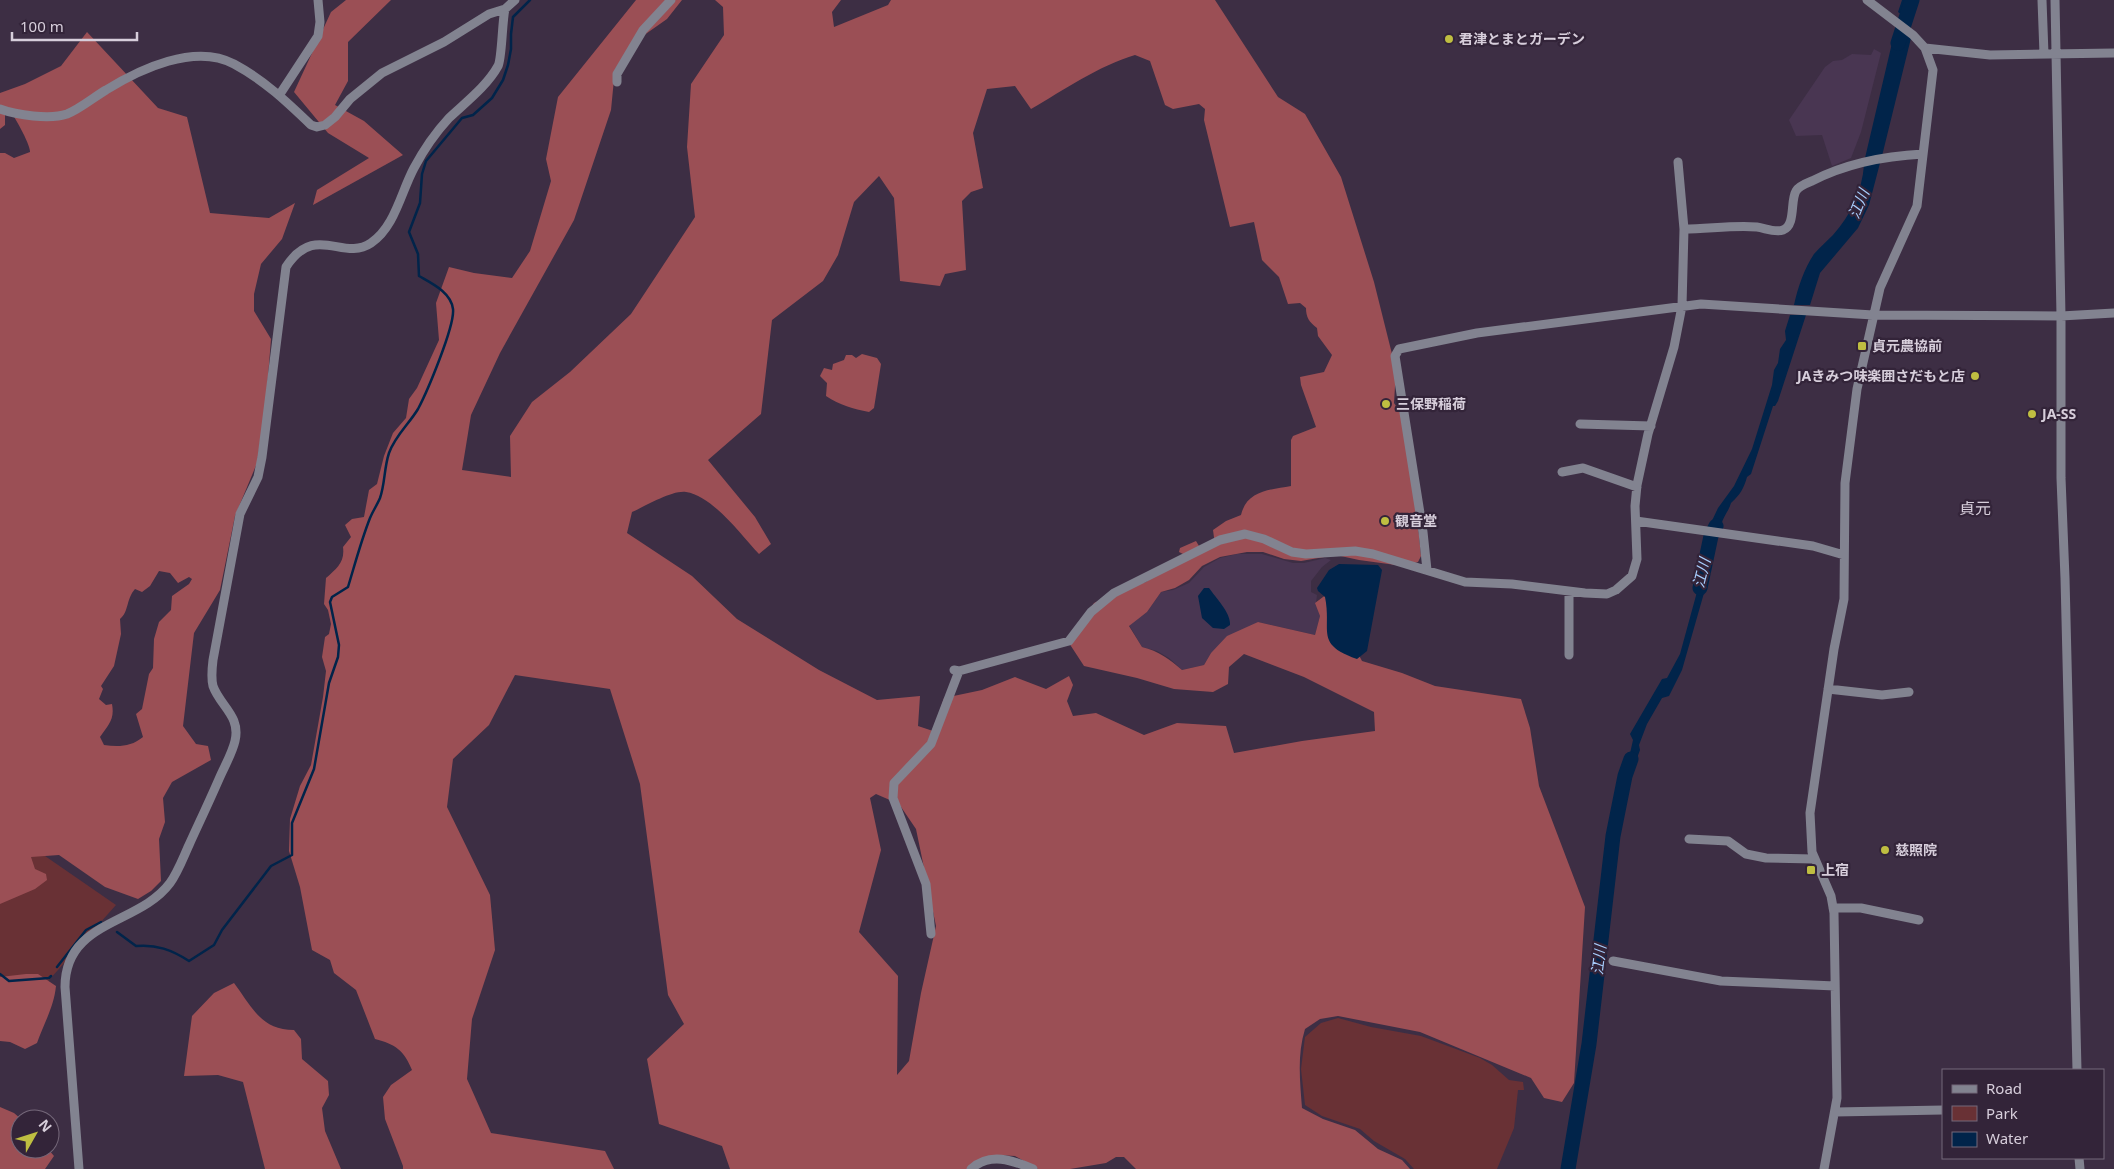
<svg xmlns="http://www.w3.org/2000/svg" width="2114" height="1169" font-family="'Noto Sans','Noto Sans JP',sans-serif">
  <rect width="100%" height="100%" fill="#3d2e44"/>
  <!-- built -->
  <path fill="#493652" d="M1874,49L1881,53L1861,132L1851,158L1832,166L1822,135L1796,136L1789,120L1825,67L1833,61L1842,60L1852,54L1871,55Z
    M1237,554H1262L1293,563H1304L1325,558L1331,560L1322,567L1311,581V592L1317,595L1316,603L1320,616L1315,635L1258,622L1211,653L1204,665L1182,670L1169,658L1157,651L1142,647L1129,625L1147,612L1161,592L1173,590L1189,583L1204,567L1220,558Z"/>
  <!-- green -->
  <path fill="#693135" d="M32,847L116,905L41,989L0,997V889Z
    M1338,1018L1371,1027L1421,1036L1480,1058L1492,1065L1509,1080L1523,1082L1524,1090H1518L1514,1128L1497,1169H1414L1405,1159L1374,1141L1360,1129L1322,1116L1305,1105L1301,1069L1305,1037L1321,1023Z"/>
  <!-- forest -->
  <path fill="#9b4f55" fill-rule="evenodd" d="M346,0H391L348,42V81L335,105L364,121L403,155L313,205L317,190L369,158L328,133L294,92L331,12Z
    M636,0H682L667,19L640,38L615,69L611,110L574,220L500,353L471,415L462,470L511,477L510,436L532,402L570,372L631,314L695,217L687,147L691,84L724,35L723,7L715,0H841L832,12L834,27L888,5L891,0H1215L1278,97L1305,114L1341,177L1374,282L1396,370L1394,403L1404,419L1416,505L1421,556L1418,562L1403,566L1359,560L1336,555L1301,561L1284,559L1263,552H1247L1220,557L1202,566L1189,580L1175,588L1161,592L1147,612L1129,626L1142,647C1159,651 1169,659 1182,670L1204,665L1211,653L1227,636L1258,622L1315,635L1320,616L1315,603L1327,594L1362,661L1402,673L1435,686L1521,699L1530,728L1539,786L1585,907L1574,1083L1562,1102L1544,1098L1531,1078L1420,1032L1338,1016L1320,1019L1305,1029C1297,1055 1300,1081 1302,1108L1323,1119L1355,1130L1378,1149L1402,1160L1410,1169H1136L1124,1157H1116L1106,1163L1070,1169H1038L1015,1156L998,1155L968,1169H730L722,1146L659,1124L647,1059L684,1024L668,995L640,784L610,689L515,675L489,725L453,759L447,807L490,895L495,950L472,1019L467,1079L491,1133L605,1151L614,1169H403V1166L385,1119L383,1097L391,1085L412,1070C404,1050 395,1044 375,1039L356,990L334,973L330,960L312,950L300,887L289,851L290,819L300,786L311,765L323,697L326,671L322,657L325,637L329,634L331,624L328,610L324,604L326,578C337,568 345,562 343,547L351,537L345,525L352,519L364,517L369,490L377,484L384,456L393,433L406,418L409,399L417,388L439,340L436,303L449,267L474,273L512,278L530,251L551,181L546,159L558,97ZM1135,55L1150,61L1165,105L1173,109L1199,104L1205,109L1204,120L1230,227L1254,222L1262,260L1279,277L1288,304L1300,303L1306,308C1306,317 1309,322 1317,328L1318,336L1332,355L1324,372L1300,377L1301,385L1316,427L1293,436L1291,440V486C1270,490 1247,490 1241,515L1226,521L1213,530L1215,545L1199,546L1196,541L1180,548L1179,552L1183,554L1146,582L1128,587L1094,603L1069,643L1084,666L1137,678L1174,689L1213,692L1228,684L1229,667L1244,654L1304,677L1374,712L1375,731L1302,741L1234,753L1226,726L1177,723L1144,735L1096,713L1073,716L1067,701L1073,685L1069,676L1046,689L1015,677L982,690L944,698L933,731L918,726L920,696L877,700L819,670L737,619L692,576L627,533L632,512C646,506 672,490 686,492C713,496 741,535 759,554L771,544L755,517L708,460L761,414L772,320L823,281L838,255L854,202L879,176L894,198L900,281L940,286L945,274L966,270L962,201L971,192L983,188L973,133L987,89L1015,86L1031,109C1064,90 1098,66 1135,55ZM876,794L899,804L916,829L936,926L921,993L909,1061L897,1075L898,976L859,932L881,850L870,798Z
    M87,32L158,108L187,117L210,213L269,218L295,203L282,239L261,264L254,294V311L271,339L266,402L257,463L235,516L220,590L194,633L183,726L196,744L208,746L211,760L172,782L163,798L165,822L159,839L161,881L151,891L138,899L105,887L59,855L31,857L35,869L46,874L47,880L35,889L0,904V153H5L14,158L30,152C31,145 13,114 8,107L5,111V125L0,129V93L25,84L61,66ZM159,571L170,573L178,583L189,577L192,579L189,584L172,596L171,610L159,622L154,639L153,668L149,674L142,709L136,714L143,737C131,747 118,747 104,745L100,737C108,725 115,720 112,704L106,705L99,699L103,689L101,686L114,666L121,634L120,619C129,612 126,599 135,589L142,592L150,586Z
    M862,354L877,358L881,364L874,408L869,412C853,409 840,405 826,396L827,383L820,376L824,368L832,370L833,364L844,360L846,355H852L856,358Z
    M26,974H38L56,986C54,1007 44,1023 37,1043L25,1049L10,1042L0,1041V977Z
    M234,983C252,1007 261,1030 294,1030L301,1039L302,1059L328,1081L329,1095L322,1108L325,1131L341,1169H265L243,1082L218,1075L184,1076L192,1016L214,993Z
    M0,1107L14,1113L21,1119L20,1149H48L54,1156L45,1169H0Z"/>
  <!-- water -->
  <path fill="#01244a" d="M1902,0H1919L1911,22L1898,12Z
    M1896,26L1911,38L1882,156L1865,158Z
    M1880,163L1869,205L1858,228L1820,273L1810,305H1794C1798,287 1804,269 1814,254C1820,247 1827,241 1833,235C1851,215 1862,191 1864,165Z
    M1790,315H1806L1778,401L1775,406H1773L1751,474L1747,477C1744,488 1740,495 1731,503C1729,511 1721,519 1721,528L1709,527L1718,508L1734,486L1752,449L1772,385L1774,370L1778,363L1780,349L1786,340L1785,331Z
    M1339,564L1378,565L1382,570L1367,651L1357,659C1314,644 1332,631 1325,597L1318,591L1317,588L1329,570Z
    M1705,569L1709,572L1708,579L1682,670L1669,696L1662,698L1647,724L1639,745L1640,750L1632,772H1629L1625,776L1633,740L1630,734L1662,679L1667,678L1680,654L1703,570Z
    M1204,588H1209C1216,598 1231,613 1230,625L1224,629L1213,628L1202,618L1198,596Z"/>
  <g fill="none" stroke-linecap="round" stroke-linejoin="round">
    <!-- stream -->
    <path stroke="#01244a" stroke-width="2.5" d="M117,932L136,946C156,944 172,950 189,961L214,945L222,930L271,866L292,855V823L314,769L329,683L338,657L339,645L330,602L332,597L348,587C355,564 361,541 370,518C373,511 377,505 380,498C385,484 384,468 389,453C395,436 409,424 418,409C427,392 455,326 453,309C451,292 431,283 419,276L418,254L409,232L420,203L422,174L426,161L462,118L473,115L492,98L503,80L508,65L511,49V34L513,17L530,0
      M57,967L86,930L101,922
      M0,974L9,981L49,978L51,976"/>
    <!-- river -->
    <path stroke="#01244a" stroke-width="15" d="M1898,43L1912,0
      M1700,588L1711,536L1716,526
      M1568,1169L1589,1044L1613,836L1625,776L1631,759"/>
    <!-- minor -->
    <path stroke="#828390" stroke-width="9" d="M2042,0L2044,54
      M2055,0L2061,316V478L2065,578L2077,1070
      M1925,48L1990,55L2114,53
      M617,82V74L643,30L671,0
      M280,94L318,36L320,22L318,0
      M0,109C16,115 50,120 67,114C80,109 94,97 106,90C140,69 195,43 234,64C264,80 287,102 311,125L317,127L325,125L335,117L350,99L382,73L444,42L489,14L505,9L515,0
      M1684,229C1708,229 1733,225 1757,227C1765,228 1775,233 1783,230C1796,225 1790,201 1796,191C1799,186 1807,183 1812,181C1847,163 1884,156 1923,154
      M1580,424L1651,426
      M1562,472L1583,468L1637,487
      M1636,521L1813,546L1844,555
      M1427,570L1423,532L1395,356L1399,349L1477,333L1701,304L1873,315L2061,316L2114,313
      M1569,655V591
      M954,670L959,671L1069,641L1091,612L1114,593L1220,540L1245,534L1264,539L1292,552L1306,554L1355,551L1373,554L1465,582L1512,584L1585,593L1607,594L1616,590L1632,576L1637,559L1635,506L1637,485L1648,434L1674,347L1682,306L1684,229L1678,162
      M1828,689L1882,695L1909,692
      M1689,839L1728,841L1746,854L1766,858L1814,859
      M1833,908H1861L1919,920
      M931,934L926,884L893,798L894,783L931,744L959,671
      M1613,961L1721,981L1835,986
      M1835,1112L1943,1110
      M2079,1158L2080,1169
      M79,1169L65,987C65,920 139,925 170,883C178,872 183,858 189,845C199,823 209,802 219,779C224,767 232,754 235,741C241,716 220,706 213,686C211,678 212,668 213,660L240,514L258,477L262,457L286,267C315,222 343,262 371,243C395,227 401,192 414,168C423,151 436,132 449,118C466,102 487,86 498,66C502,59 502,22 505,9
      M971,1169C990,1152 1012,1160 1033,1169
      M1824,1169L1837,1098L1834,913L1831,896L1812,852L1810,813L1834,649L1844,599L1845,483L1857,389L1880,288L1917,206L1933,70L1925,48L1913,35L1867,0"/>
  </g>
  <!-- markers -->
  <g fill="#bfbe41" stroke="#332439" stroke-width="2">
    <circle cx="1449" cy="39" r="5"/>
    <rect x="1857" y="341" width="10" height="10" rx="2.5"/>
    <circle cx="1975" cy="376" r="5"/>
    <circle cx="1386" cy="404" r="5"/>
    <circle cx="2032" cy="414" r="5"/>
    <circle cx="1385" cy="521" r="5"/>
    <circle cx="1885" cy="850" r="5"/>
    <rect x="1806" y="865" width="10" height="10" rx="2.5"/>
  </g>
  <g text-anchor="middle" stroke-width="4.5" stroke-linejoin="round" paint-order="stroke">
    <!-- poi labels -->
    <g font-size="14" font-weight="bold" fill="#d7cedb" stroke="#332439" text-anchor="start">
      <text x="1459" y="44">君津とまとガーデン</text>
      <text x="1872" y="351">貞元農協前</text>
      <text x="1965" y="381" text-anchor="end">JAきみつ味楽囲さだもと店</text>
      <text x="1396" y="409">三保野稲荷</text>
      <text x="2042" y="419">JA-SS</text>
      <text x="1395" y="526">観音堂</text>
      <text x="1895" y="855">慈照院</text>
      <text x="1821" y="875">上宿</text>
    </g>
    <!-- water labels -->
    <g font-size="15" font-style="italic" fill="#a7cdfc" stroke="#332439">
      <text transform="translate(1859 204) rotate(-68)" y="5">江川</text>
      <text transform="translate(1702 573) rotate(-76)" y="5">江川</text>
      <text transform="translate(1599 960) rotate(-83)" y="5">江川</text>
    </g>
    <!-- quarter labels -->
    <g font-size="16" fill="#d7cedb" stroke="#332439">
      <text x="1975" y="514">貞元</text>
    </g>
  </g>
  <!-- legend -->
  <rect x="1942" y="1069" width="162" height="90" fill="#332439" stroke="#75687a"/>
  <rect x="1952" y="1085" width="25" height="8" fill="#828390" stroke="#75687a"/>
  <text x="1986" y="1094" font-size="15" fill="#d7cedb">Road</text>
  <rect x="1952" y="1106" width="25" height="15" fill="#693135" stroke="#75687a"/>
  <text x="1986" y="1119" font-size="15" fill="#d7cedb">Park</text>
  <rect x="1952" y="1132" width="25" height="15" fill="#01244a" stroke="#75687a"/>
  <text x="1986" y="1144" font-size="15" fill="#d7cedb">Water</text>
  <!-- north arrow -->
  <g transform="translate(35 1134) rotate(51)"><circle r="24" fill="#332439" stroke="#75687a"/>
  <path d="M0-4L9 19L0 12L-9 19Z" fill="#bfbe41"/>
  <text y="-8" font-size="14" font-weight="bold" text-anchor="middle" fill="#d7cedb">N</text>
  </g>
  <!-- scale -->
  <path d="M12 32v8h125v-8" fill="none" stroke="#d7cedb" stroke-width="2.5"/>
  <text x="20" y="32" font-size="15" fill="#d7cedb" stroke="#332439" stroke-width="4" paint-order="stroke">100 m</text>
</svg>
